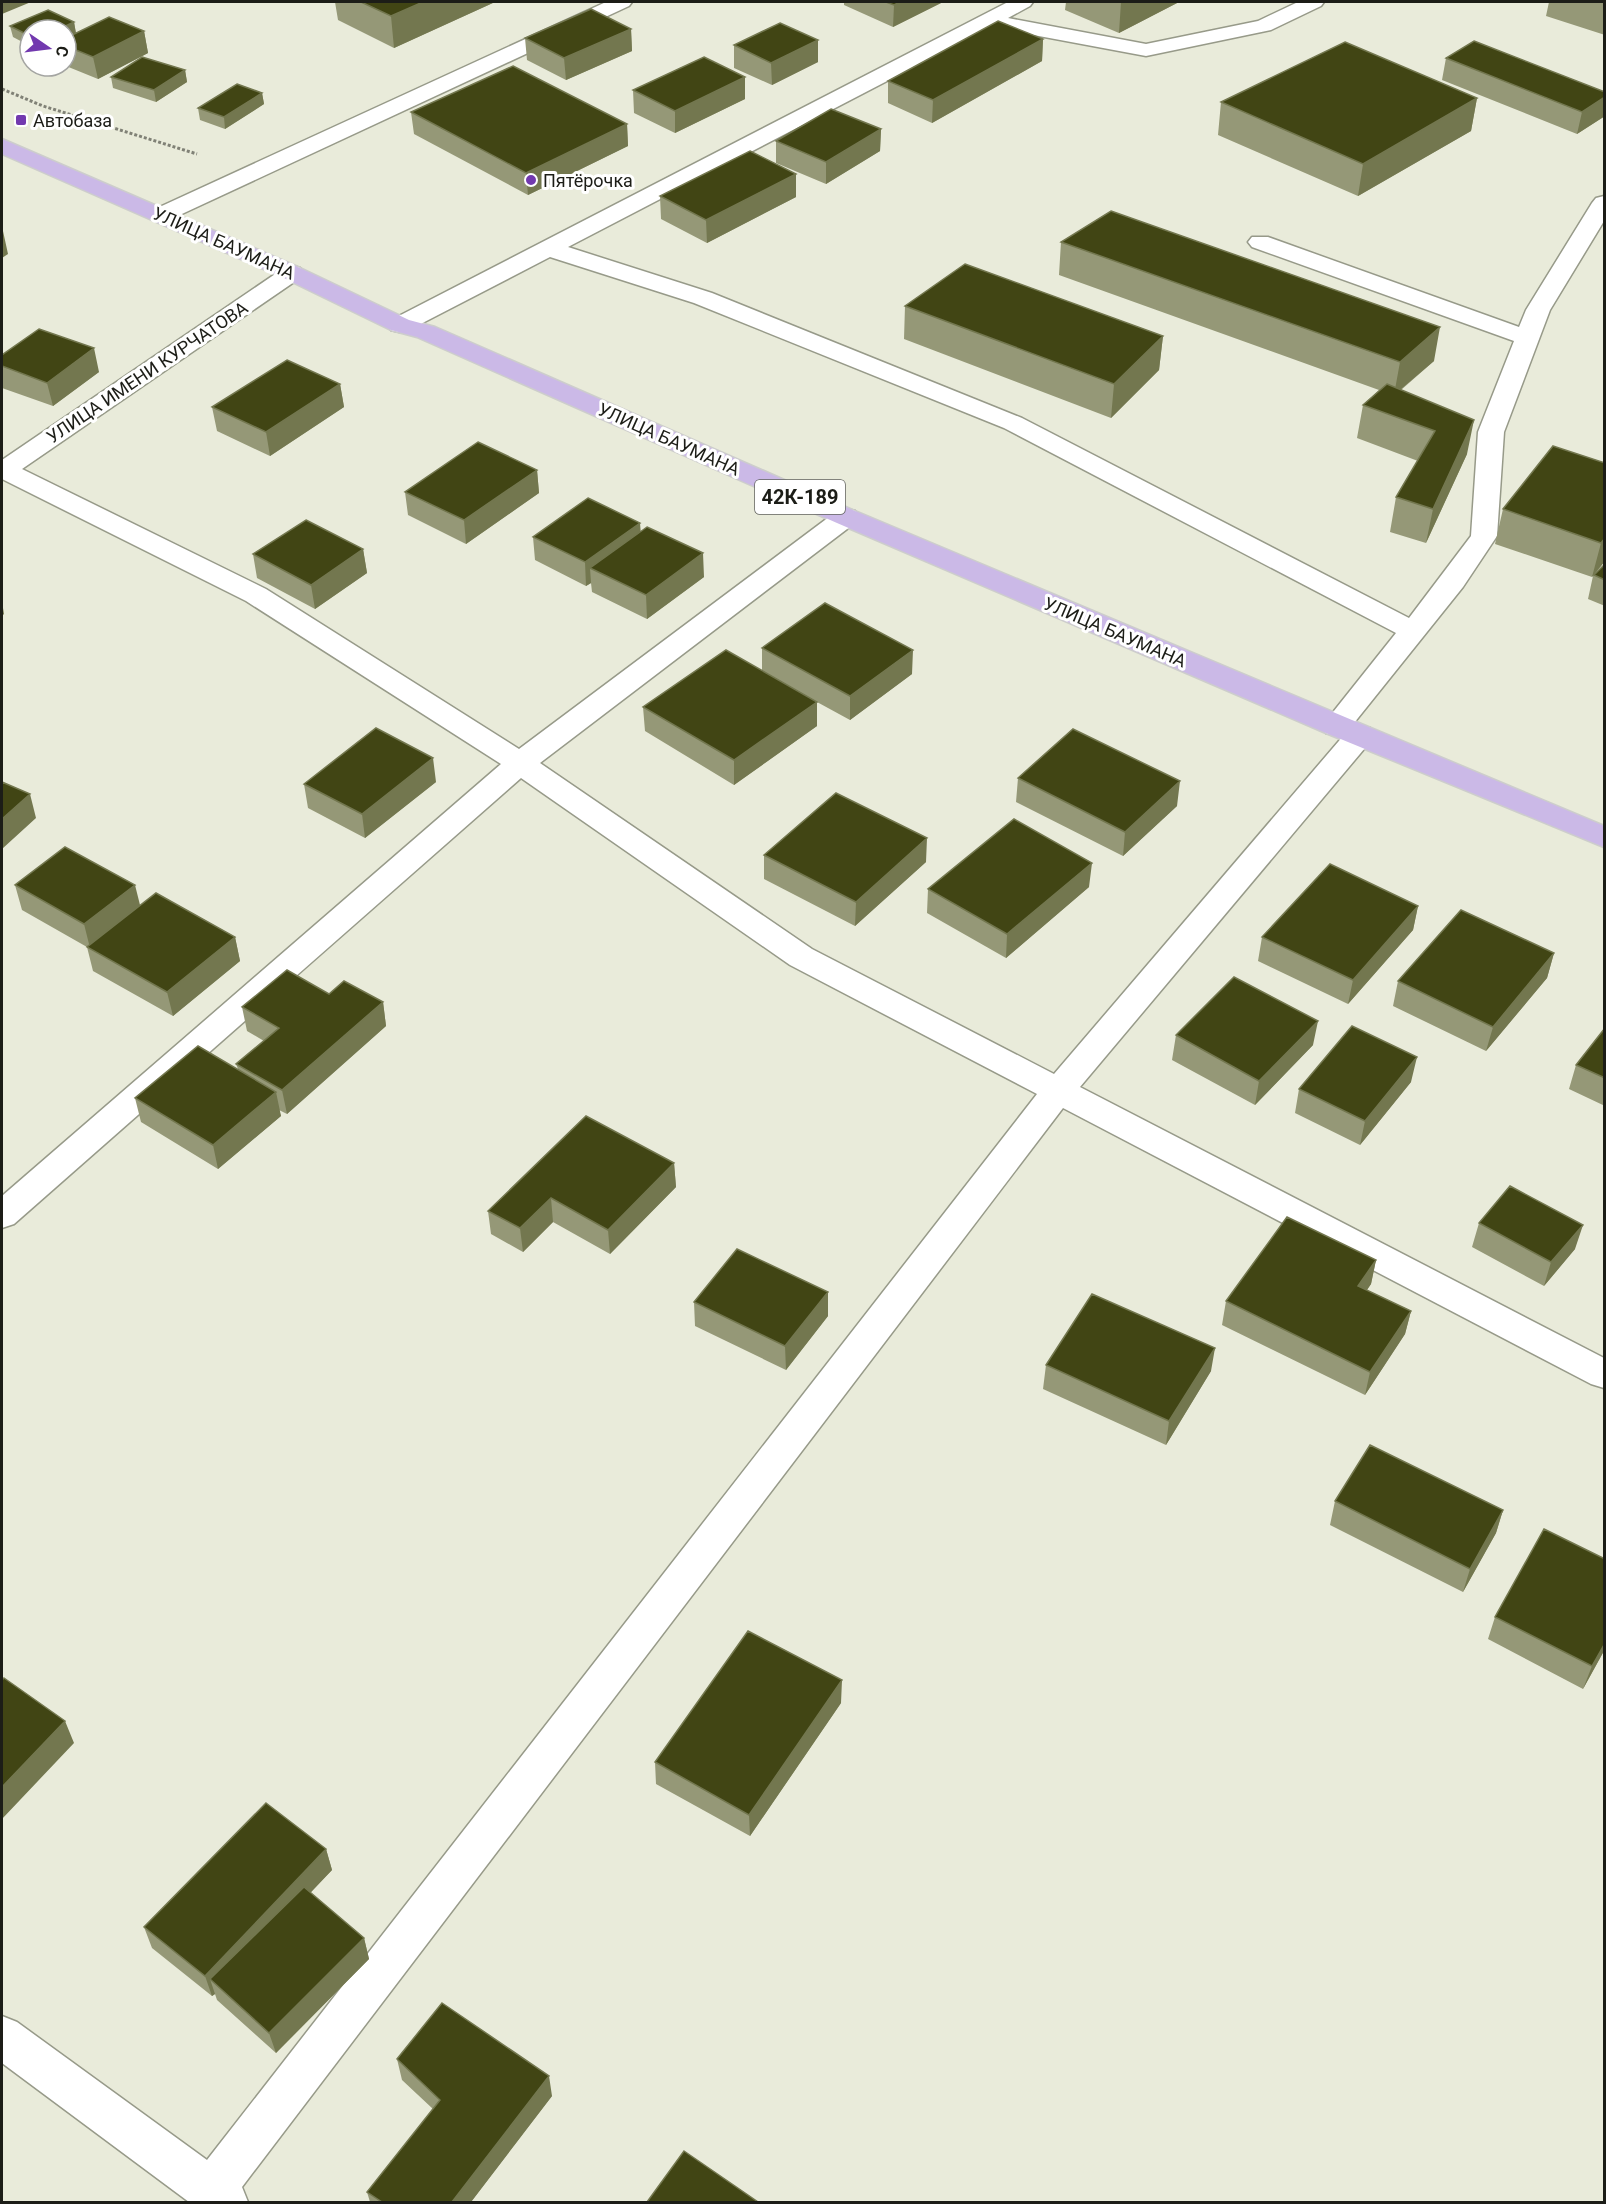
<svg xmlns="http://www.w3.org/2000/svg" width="1606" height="2204" viewBox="0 0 1606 2204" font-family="Roboto,sans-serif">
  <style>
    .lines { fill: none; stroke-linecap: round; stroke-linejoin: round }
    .minor-casing { stroke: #979a89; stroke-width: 3 }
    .major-casing { stroke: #cdcdcc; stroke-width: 3 }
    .path { stroke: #808176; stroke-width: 3; stroke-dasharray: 3 2; stroke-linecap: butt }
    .minor { fill: #fff; fill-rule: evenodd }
    .major { fill: #cbb9e7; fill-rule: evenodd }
    .wall { fill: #959877 }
    .shaded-wall { fill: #73774f }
    .building { fill: #414514; stroke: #73774f; stroke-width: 1.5 }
    .poi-dot { fill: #7239af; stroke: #fff; stroke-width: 2 }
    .labels { text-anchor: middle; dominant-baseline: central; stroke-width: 6; stroke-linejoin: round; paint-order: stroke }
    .far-poi-label { font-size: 18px; fill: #1c1d17; stroke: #fff; text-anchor: start }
    .far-street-label { font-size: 18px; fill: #1c1d17; stroke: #fff }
    .shield { fill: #fff; stroke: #60615d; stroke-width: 1.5 }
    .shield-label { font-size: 20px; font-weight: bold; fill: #1c1d17 }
  </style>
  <rect width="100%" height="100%" fill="#e9ebda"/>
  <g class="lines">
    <defs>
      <path id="minor" d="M606,2H632L629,6L169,220H153L149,215L153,210Z
        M1008,2H1033L1030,6L1008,18L1146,44L1258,21L1298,2H1324L1321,6L1271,30L1146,56L991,27L568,247L712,293L1022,418L1409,618L1471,536L1478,432L1514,341L1252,247L1248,242L1252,237H1268L1519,327L1526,310L1592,203L1596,198L1604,196V221L1550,310L1504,432L1497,536L1463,587L1346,733L1336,735L1326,733L1322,726L1396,633L1004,428L694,303L550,257L409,330L400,332L391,330L388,325L391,320Z
        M292,266L300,268L304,273L300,278L22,469L266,589L519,749L837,511L846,509L855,511L859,517L855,523L540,763L812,949L1054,1074L1350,728L1360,726L1370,728L1374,735L1370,742L1080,1087L1604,1358V1388L1591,1384L1063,1108L242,2187L248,2202H189L2,2063V2016L17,2022L207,2160L1037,1094L790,965L521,778L14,1224L2,1228V1196L501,764L246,601L2,479V460L284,268Z"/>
      <path id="major" d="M2,139L300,268L409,320L435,327L855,511L1604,826V847L1326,733L837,523L417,337L391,330L284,278L2,154Z"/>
    </defs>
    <use href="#minor" class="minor-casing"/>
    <use href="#major" class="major-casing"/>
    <path class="path" d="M2,89L43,106L197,154"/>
    <use href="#minor" class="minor"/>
    <use href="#major" class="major"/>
  </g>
  <path class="wall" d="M335,2H495L394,48L338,20Z
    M844,2H943L893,27L844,5Z
    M1066,2H1179L1119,33L1065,10Z
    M1549,2H1605V35L1546,16Z
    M74,22L76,33L144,31L148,53L98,79L66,66V30H30V46L13,37L10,26Z
    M631,29L632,51L566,80L527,60L525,38Z
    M1043,39L1042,61L932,123L888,103V81Z
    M734,45L818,62L772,85L734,68Z
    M1446,58L1605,116L1577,134L1442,80Z
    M185,70L187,82L156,102L113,88L111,77Z
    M745,77V99L675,133L634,113L633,90Z
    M262,93L264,104L225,129L200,120L198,108Z
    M1477,98L1471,131L1358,196L1218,135L1221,102Z
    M411,112L627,124L628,146L528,195L414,134Z
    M881,129L880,151L826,184L776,163V141Z
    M660,196L796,197L707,243L661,219Z
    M1061,242L1434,361L1401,390L1467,454L1426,543L1390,532L1396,497L1418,461L1357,438L1363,405L1379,390L1059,275Z
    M905,306L1163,336L1159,370L1111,418L904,339Z
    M2,355L99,372L53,406L2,388Z
    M340,384L344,407L270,456L217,431L212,407Z
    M1605,463V561L1594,575L1605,564V606L1588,599L1593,576L1592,577L1495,544L1503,509Z
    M537,470L539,493L466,544L408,515L405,492Z
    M641,531L704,577L647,619L592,592L591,583L586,586L535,560L533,537Z
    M363,549L367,573L315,609L257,578L253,554Z
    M762,648L912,674L850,720L817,702V726L734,785L645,731L643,707L762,671Z
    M1018,778L1177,806L1123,856L1016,802Z
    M436,782L365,838L308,808L304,784Z
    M764,855L926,862L855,926L764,879Z
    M15,885L235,937L240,961L173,1016L93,971L87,947L22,910Z
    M1089,887L1006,958L927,913L928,889Z
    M1418,906L1413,930L1348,1004L1258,961L1262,937Z
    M1554,953L1547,978L1486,1051L1393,1006L1398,981Z
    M329,994L383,1002L386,1026L287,1114L279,1110L281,1116L218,1169L141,1122L135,1098L238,1069L236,1064L264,1041L247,1031L242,1007Z
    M1605,1028V1106L1569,1089L1576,1065Z
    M1176,1035L1313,1045L1255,1105L1172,1060Z
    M1411,1082L1360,1145L1295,1113L1299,1089Z
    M674,1163L676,1187L610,1254L553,1222L523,1252L491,1234L488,1211Z
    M1479,1223L1575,1249L1544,1286L1472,1247Z
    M1376,1260L1371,1284L1367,1290L1411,1311L1405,1334L1365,1395L1222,1325L1226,1301Z
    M828,1292V1316L786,1370L695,1326L694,1302Z
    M1046,1365L1211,1371L1166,1445L1043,1389Z
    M1335,1501L1503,1510L1496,1533L1463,1592L1330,1525Z
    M1605,1559V1649L1583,1689L1488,1639L1495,1617Z
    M841,1703L750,1836L656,1784L655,1762Z
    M326,1849L332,1870L310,1893L364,1938L369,1959L276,2053L217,2000L215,1994L212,1996L152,1948L144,1927Z
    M397,2059L552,2096L471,2202H370L367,2192L433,2109L402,2080Z"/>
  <path class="shaded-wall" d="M2,2H31L2,14Z
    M423,2H495L394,48L391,16Z
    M900,2H943L893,27L894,5Z
    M1121,2H1179L1119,33Z
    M74,22L76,34L66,38V30H57Z
    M631,29L632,51L566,80L564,58Z
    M144,31L148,53L98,79L93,57Z
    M1043,39L1042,61L932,123L933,100Z
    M818,40V62L772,85L771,63Z
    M185,70L187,82L156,102L154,90Z
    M745,77V99L675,133V111Z
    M262,93L264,104L225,129L224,117Z
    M1605,97V116L1577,134L1582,112Z
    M1477,98L1471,131L1358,196L1363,164Z
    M627,124L628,146L528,195L526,173Z
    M881,129L880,151L826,184V162Z
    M796,174V197L707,243L706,220Z
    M3,231L8,254L2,258V232Z
    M1440,327L1434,361L1394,395L1400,362Z
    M1163,336L1159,370L1111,418L1114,384Z
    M94,348L99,372L53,406L47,383Z
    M340,384L344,407L270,456L266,432Z
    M1474,420L1467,454L1426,543L1433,509Z
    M537,470L539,493L466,544L464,520Z
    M640,523L642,547L590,568L591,583L586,586L585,562Z
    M1605,538V561L1592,577L1601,543Z
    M363,549L367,573L315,609L311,585Z
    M703,553L704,577L647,619L646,595Z
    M2,602L4,614L2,616Z
    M913,650L912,674L850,720V696Z
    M817,702V726L734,785V760Z
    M433,758L436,782L365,838L362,814Z
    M1180,781L1177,806L1123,856L1125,832Z
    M30,794L36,818L2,849V819Z
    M927,838L926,862L855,926L856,902Z
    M1092,863L1089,887L1006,958L1007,934Z
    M135,885L141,909L90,948L84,924Z
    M1418,906L1413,930L1348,1004L1353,980Z
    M235,937L240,961L173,1016L167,992Z
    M1554,953L1547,978L1486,1051L1493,1027Z
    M383,1002L386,1026L287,1114L282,1090Z
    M1318,1021L1313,1045L1255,1105L1259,1081Z
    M1417,1057L1411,1082L1360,1145L1365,1121Z
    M276,1092L281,1116L218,1169L213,1145Z
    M674,1163L676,1187L610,1254L608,1230Z
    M551,1198L553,1222L523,1252L520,1228Z
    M1583,1225L1575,1249L1544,1286L1551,1262Z
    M1376,1260L1371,1284L1353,1310L1358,1286Z
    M828,1292V1316L786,1370L785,1346Z
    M1411,1311L1405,1334L1365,1395L1370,1372Z
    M1215,1348L1211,1371L1166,1445L1169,1421Z
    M1503,1510L1496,1533L1463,1592L1470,1569Z
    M1605,1643V1649L1583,1689L1592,1666Z
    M842,1680L841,1703L750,1836L749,1815Z
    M65,1721L74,1743L2,1819V1787Z
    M326,1849L332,1870L220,1988L210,1979L215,1994L212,1996L205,1976Z
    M364,1938L369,1959L276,2053L269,2033Z
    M549,2076L552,2096L471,2202H452Z"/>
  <path class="building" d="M361,2H423L391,16Z
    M886,2H900L894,5Z
    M591,9L631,29L564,58L525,38Z
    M48,10L74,22L57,30H30V36L10,26Z
    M109,17L144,31L93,57L66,46V38Z
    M998,21L1043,39L933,100L888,81Z
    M780,23L818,40L771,63L734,45Z
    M1474,41L1605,92V97L1582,112L1446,58Z
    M1345,42L1477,98L1363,164L1221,102Z
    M142,57L185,70L154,90L111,77Z
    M704,57L745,77L675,111L633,90Z
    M513,66L627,124L526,173L411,112Z
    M237,84L262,93L224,117L198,108Z
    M831,109L881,129L826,162L776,141Z
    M750,151L796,174L706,220L660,196Z
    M1111,211L1440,327L1400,362L1061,242Z
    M965,264L1163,336L1114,384L905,306Z
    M39,329L94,348L47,383L2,366V355Z
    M287,360L340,384L266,432L212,407Z
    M1387,384L1474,420L1433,509L1396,497L1435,431L1363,405Z
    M478,442L537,470L464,520L405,492Z
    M1553,446L1605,463V538L1601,543L1503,509Z
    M588,498L640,523L585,562L533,537Z
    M306,520L363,549L311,585L253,554Z
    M647,527L703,553L646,595L590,568Z
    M1605,564V580L1594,575Z
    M825,603L913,650L850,696L762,648Z
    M726,650L817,702L734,760L643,707Z
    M376,728L433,758L362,814L304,784Z
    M1073,729L1180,781L1125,832L1018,778Z
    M2,782L30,794L2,819Z
    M836,793L927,838L856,902L764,855Z
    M1014,819L1092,863L1007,934L928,889Z
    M65,847L135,885L84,924L15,885Z
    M1330,864L1418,906L1353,980L1262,937Z
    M156,893L235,937L167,992L87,947Z
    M1461,910L1554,953L1493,1027L1398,981Z
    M287,970L329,994L344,981L383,1002L282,1090L236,1064L279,1028L242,1007Z
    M1234,977L1318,1021L1259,1081L1176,1035Z
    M1352,1026L1417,1057L1365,1121L1299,1089Z
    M1605,1028V1078L1576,1065Z
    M198,1046L276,1092L213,1145L135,1098Z
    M586,1116L674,1163L608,1230L551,1198L520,1228L488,1211Z
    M1510,1186L1583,1225L1551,1262L1479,1223Z
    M1287,1217L1376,1260L1358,1286L1411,1311L1370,1372L1226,1301Z
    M737,1249L828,1292L785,1346L694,1302Z
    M1092,1294L1215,1348L1169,1421L1046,1365Z
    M1370,1445L1503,1510L1470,1569L1335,1501Z
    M1544,1529L1605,1559V1643L1592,1666L1495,1617Z
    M748,1631L842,1680L749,1815L655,1762Z
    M4,1678L65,1721L2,1787V1680Z
    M266,1803L326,1849L205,1976L144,1927Z
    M304,1887L364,1938L269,2033L210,1979Z
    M442,2003L549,2076L452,2202H382L367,2192L440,2100L397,2059Z
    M684,2151L758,2202H647Z"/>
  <g class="poi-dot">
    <rect x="15" y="114" width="12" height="12" rx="3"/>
    <circle cx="531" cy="180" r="6"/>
  </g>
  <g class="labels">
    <g class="far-poi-label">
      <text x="33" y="120">Автобаза</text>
      <text x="543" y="180">Пятёрочка</text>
    </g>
    <g class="far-street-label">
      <text transform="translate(224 243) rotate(24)">УЛИЦА БАУМАНА</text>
      <text transform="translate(147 372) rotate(-34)">УЛИЦА ИМЕНИ КУРЧАТОВА</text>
      <text transform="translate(669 439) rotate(24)">УЛИЦА БАУМАНА</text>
      <text transform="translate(1115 632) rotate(23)">УЛИЦА БАУМАНА</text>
    </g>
    <rect class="shield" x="755" y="480" width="90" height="34" rx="4.5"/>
    <g class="shield-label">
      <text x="800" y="497">42К-189</text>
    </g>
  </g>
  <rect width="1606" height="2204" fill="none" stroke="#1c1d17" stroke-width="6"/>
  <g transform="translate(48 48) rotate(104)"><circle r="28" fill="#ffffff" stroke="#a4a5a2" stroke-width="1.5"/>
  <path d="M0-4.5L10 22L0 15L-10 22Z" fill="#7239af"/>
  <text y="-9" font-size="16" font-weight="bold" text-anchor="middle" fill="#1c1d17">С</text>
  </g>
</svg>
